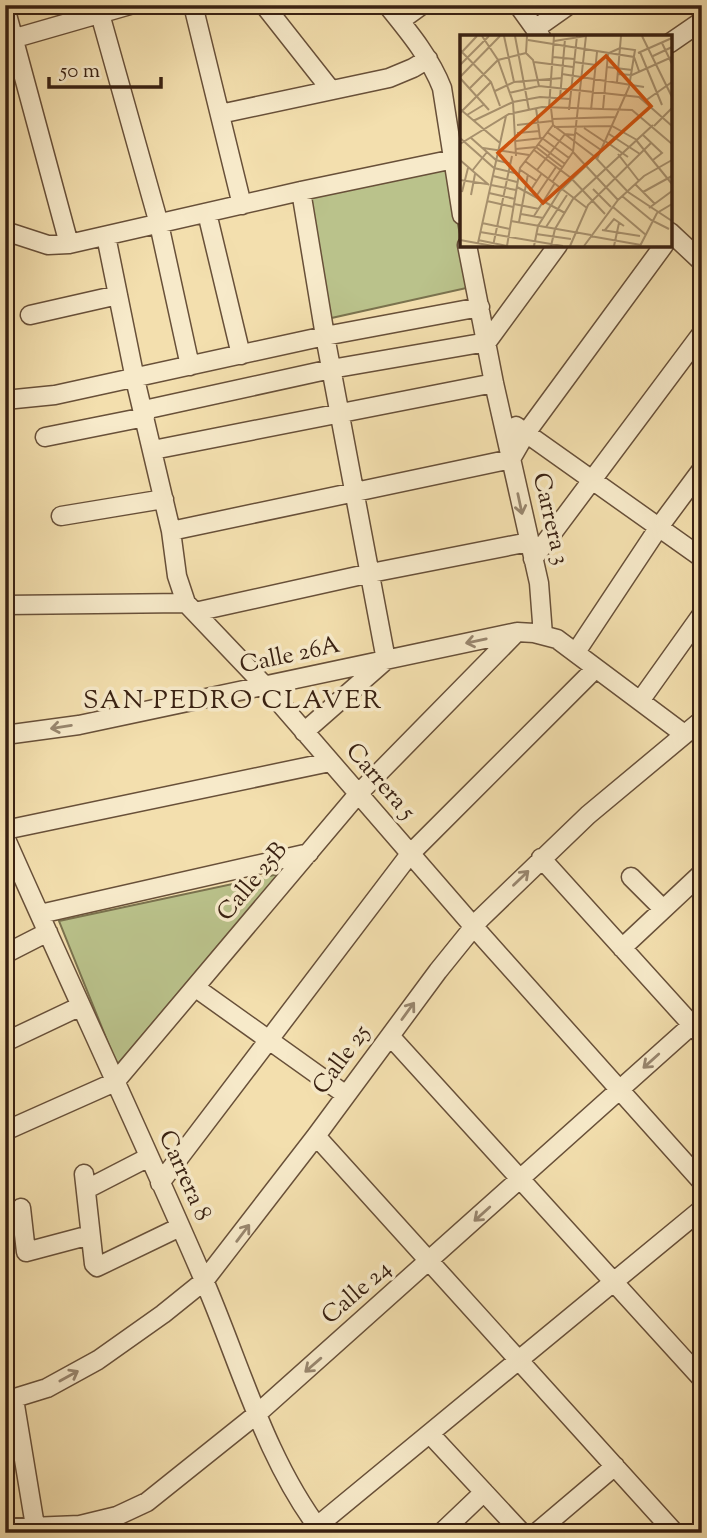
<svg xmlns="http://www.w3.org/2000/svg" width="707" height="1538" viewBox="0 0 707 1538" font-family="'Sorts Mill Goudy',serif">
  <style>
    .green { fill: #bac28b; stroke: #7a724e; stroke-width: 2 }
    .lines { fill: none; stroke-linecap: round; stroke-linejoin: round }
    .minor-casing { stroke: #685039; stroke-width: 21 }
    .minor { stroke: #f7eaca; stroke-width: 18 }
    .oneway { stroke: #98866e }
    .labels { text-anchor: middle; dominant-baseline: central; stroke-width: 7; stroke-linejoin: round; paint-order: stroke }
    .street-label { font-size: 24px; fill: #392112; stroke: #f7eaca }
    .neighbourhood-label { font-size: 26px; letter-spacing: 2px; fill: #392112; stroke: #f7eaca }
    .inset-road { fill: none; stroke: #a99370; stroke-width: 2 }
    .view { fill: #d6530d; fill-opacity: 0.15; stroke: #d6530d; stroke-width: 3.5 }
    .inset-edge { fill: none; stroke: #392112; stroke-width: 3.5 }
  </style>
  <rect width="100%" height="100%" fill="#f3dfae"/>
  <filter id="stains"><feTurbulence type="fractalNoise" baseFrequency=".00286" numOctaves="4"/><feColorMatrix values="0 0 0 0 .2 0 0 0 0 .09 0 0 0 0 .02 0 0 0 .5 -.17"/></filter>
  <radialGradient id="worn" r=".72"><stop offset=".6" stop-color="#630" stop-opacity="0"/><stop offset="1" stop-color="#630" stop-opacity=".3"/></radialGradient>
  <path class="green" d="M446,167L471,287L327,319L307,193Z
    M279,874L117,1065L59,921Z"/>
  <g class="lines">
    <defs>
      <path id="minor" d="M193,5L242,205
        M264,5L331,90
        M387,5C408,31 430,57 442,88L462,215
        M518,5L541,37
        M5,7L69,244
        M100,14L159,224L190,366
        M400,21L422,5
        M535,29L569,5
        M5,41L130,5
        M670,43L702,21
        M220,114L389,78L413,68L428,59
        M301,191L325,336L386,660L304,732
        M207,213L241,355
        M5,231L48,245L69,244L301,191L454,159
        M670,232L702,262
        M106,236L135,379L171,531L177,576L186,603L265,686L474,927L702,1182
        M467,245L494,383L539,583L543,635
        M30,315L118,295
        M5,400L55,395L325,336L480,307
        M144,410L331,369L487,342L558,245
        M516,426L702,558
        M45,437L145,417
        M153,450L494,383
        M61,516L164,499
        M171,531L511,459L526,433L664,245
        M533,559L702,333
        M5,605L186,603
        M195,612L371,573L529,542
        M576,652L659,527L702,469
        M640,701L702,614
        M5,735L79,725L517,632L534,633L557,639L684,734
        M5,830L330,762
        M5,837C70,984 139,1130 203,1278C240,1363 265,1459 322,1533
        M541,858L702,1036
        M631,877L663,909
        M40,914L309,853
        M622,948L702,873
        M5,954L48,932
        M196,988L346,1095
        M390,1036L702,1379
        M5,1042L81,1006
        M5,1131L115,1082L358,794L517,632
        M316,1136L675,1533
        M84,1174L94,1264L97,1267L180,1227
        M160,1183L410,854L596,668
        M87,1189L149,1157
        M21,1208L26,1252L90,1235
        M14,1399L35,1526
        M5,1401L47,1388L98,1360L163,1314L204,1281L316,1136L438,971L480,919L588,815L702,720
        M430,1434L522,1533
        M5,1528L80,1525L117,1516L147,1502L257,1414L702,1016
        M310,1532L702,1209
        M441,1533L484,1492
        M536,1533L615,1466"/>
    </defs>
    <use href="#minor" class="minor-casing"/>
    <use href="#minor" class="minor"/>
  </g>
  <defs><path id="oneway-shaft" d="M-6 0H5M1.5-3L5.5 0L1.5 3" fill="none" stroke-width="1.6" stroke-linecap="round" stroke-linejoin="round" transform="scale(1.75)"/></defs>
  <g class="oneway">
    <use href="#oneway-shaft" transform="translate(520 504) rotate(78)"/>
    <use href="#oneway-shaft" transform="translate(476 641) rotate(168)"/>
    <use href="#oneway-shaft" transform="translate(61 727) rotate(171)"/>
    <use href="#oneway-shaft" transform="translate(521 878) rotate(-44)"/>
    <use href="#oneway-shaft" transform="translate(408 1011) rotate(-54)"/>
    <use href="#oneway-shaft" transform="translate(651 1061) rotate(138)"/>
    <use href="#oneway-shaft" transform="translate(482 1214) rotate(138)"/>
    <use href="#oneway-shaft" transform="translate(243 1233) rotate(-53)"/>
    <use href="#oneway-shaft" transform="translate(313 1365) rotate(139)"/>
    <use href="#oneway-shaft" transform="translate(69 1376) rotate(-29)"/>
  </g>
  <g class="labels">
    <g class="street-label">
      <text transform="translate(550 519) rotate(77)">Carrera 3</text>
      <text transform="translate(290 656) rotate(-12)">Calle 26A</text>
      <text transform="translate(380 782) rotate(49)">Carrera 5</text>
      <text transform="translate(253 882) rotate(-50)">Calle 25B</text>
      <text transform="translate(342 1060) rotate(-54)">Calle 25</text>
      <text transform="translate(184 1176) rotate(66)">Carrera 8</text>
      <text transform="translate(357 1293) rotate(-41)">Calle 24</text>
    </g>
    <g class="neighbourhood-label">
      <text x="233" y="701">SAN PEDRO CLAVER</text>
    </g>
  </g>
  <g transform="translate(460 35)">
    <rect width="212" height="212" fill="#f3dfae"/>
    <path class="inset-road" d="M22,1L38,25L53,67L56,121M44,1L54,47M55,1L69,75M67,1L66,18L73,25L79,51M182,1L212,62M68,5L174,22L179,36M94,6L126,1M202,8L212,29M0,15L31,47L40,71M180,17L202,70M1,18L17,1M178,18L212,3M193,21L212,12M93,22L114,24M74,27L113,32M114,27L136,30M0,30L29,1M147,32L172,35M102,39L184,52M157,39L172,40L212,22M0,42L40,1M0,43L29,75M157,47L161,1M10,53L38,25L66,18M35,56L54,47L102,43M49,58L79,51L179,62L212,91M100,63L105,4M185,66L212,47M76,73L80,103M89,73L94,1M0,74L40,108M143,74L148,19M109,75L117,1M131,75L137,17M0,78L31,47M7,80L25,69M92,84L156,82M13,86L53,67L80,62L110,64M57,90L92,86M93,90L135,122L168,157L212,186M194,91L212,73M94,92L152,91L177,105M124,93L145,107M87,97L113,116M115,97L141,115M57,98L80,96M149,99L180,119M183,100L202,118L193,125M10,102L36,125L51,129M0,103L34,133L59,139M176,105L212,149M56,106L82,103L109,123M145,106L168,122M0,109L49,79L82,72L172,75L212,109M78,109L105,129M23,113L69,120M56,114L76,112L102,132M74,115L111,143L145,179M113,117L158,165M158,119L179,146M137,124L169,52L175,15L160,13L147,19M0,125L29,150M65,126L127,173M59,134L77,146M77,135L105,99L115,100M12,136L27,117M33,141L57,147M0,145L27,149M93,146L113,117L126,1M175,149L195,169M31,150L56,155M57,152L105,178M133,154L151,172M70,156L82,138M2,157L8,133M183,157L212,141M29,158L55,164M11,160L15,139M77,160L96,132M162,161L191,185L209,194M27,166L53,172M54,169L79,174M153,172L186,200M189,173L212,156M61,179L83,183M74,181L95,148M51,186L131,200M59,187L68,139M22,188L50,194M86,192L107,160M142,195L180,201M145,195L154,184L164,191M20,197L103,211M76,199L111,204M130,201L181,210M0,205L33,211M18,205L47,211M18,208L46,81M33,211L52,121M47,211L60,133L93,90L91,73M74,211L78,191L100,156L135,122M91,211L95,194L113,164L193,90M110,211L128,170L191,108M124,211L158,165L184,141L212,125M154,211L159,188M180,211L197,178L212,169"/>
    <path class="view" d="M146,21L191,71L83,168L38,118Z"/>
    <rect width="212" height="212" class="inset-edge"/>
  </g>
  <rect width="707" height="1538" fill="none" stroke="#f3dfae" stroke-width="28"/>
  <rect x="7" y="7" width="693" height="1524" fill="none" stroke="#392112" stroke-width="3.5"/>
  <rect x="14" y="14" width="679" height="1510" fill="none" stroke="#392112" stroke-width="2"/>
  <path d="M49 77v10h112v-10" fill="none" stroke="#392112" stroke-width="3.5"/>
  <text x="60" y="77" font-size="21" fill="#392112" stroke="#f7eaca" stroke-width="5" paint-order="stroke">50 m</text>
  <rect width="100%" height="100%" filter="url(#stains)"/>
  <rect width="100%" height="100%" fill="url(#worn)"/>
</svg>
